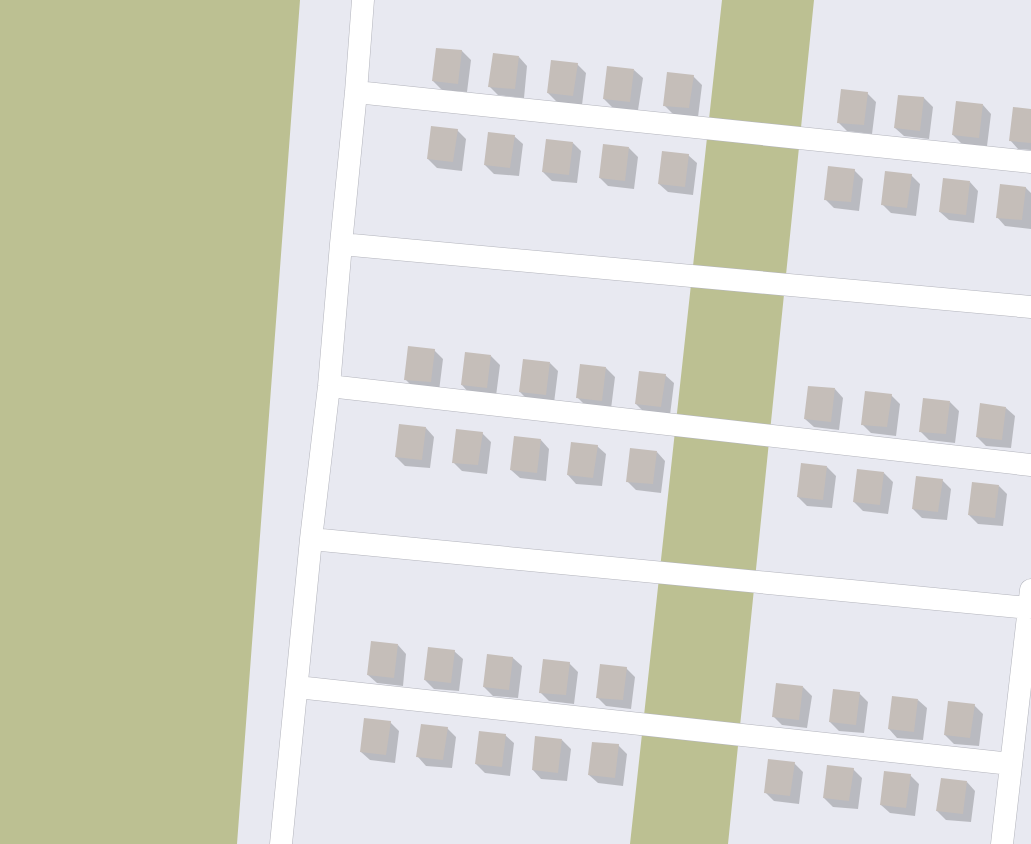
<svg xmlns="http://www.w3.org/2000/svg" width="1031" height="844" viewBox="0 0 1031 844" font-family="Quicksand,sans-serif">
  <style>
    .green { fill: #bcc092 }
    .shadow { fill: #0003 }
    .building { fill: #c5beb9 }
    .lines { fill: none; stroke-linecap: round; stroke-linejoin: round }
    .minor-casing { stroke: #b3b4bc; stroke-width: 23 }
    .minor { stroke: #fff; stroke-width: 22 }
  </style>
  <rect width="100%" height="100%" fill="#e8e9f1"/>
  <path class="green" d="M0,0H300L237,844H0Z
    M722,0H814L728,844H630Z"/>
  <path class="shadow" d="M437,49L462,51L471,60L467,92L442,90L433,81Z
    M519,57L527,66L524,98L498,95L489,86Z
    M577,64L586,73L582,105L557,102L548,93Z
    M634,70L643,78L638,110L613,108L604,99Z
    M693,76L702,85L698,117L673,114L664,105Z
    M867,93L876,102L872,134L847,131L838,122Z
    M899,96L924,98L933,107L929,139L904,136L895,128Z
    M983,105L991,114L987,146L962,144L953,135Z
    M1031,110V150L1018,149L1010,140Z
    M457,130L466,139L462,171L437,168L428,159Z
    M514,136L523,144L519,176L494,174L485,165Z
    M573,143L581,151L577,183L552,181L543,172Z
    M629,148L638,157L634,189L608,186L600,178Z
    M688,155L697,163L693,195L668,192L659,184Z
    M854,170L863,179L859,211L834,208L825,199Z
    M911,175L920,184L916,216L891,213L882,204Z
    M970,182L978,191L974,223L949,220L940,212Z
    M1001,185L1026,188L1031,193V229L1005,226L997,217Z
    M434,350L443,359L439,391L414,388L405,379Z
    M491,356L500,365L496,396L470,394L462,385Z
    M550,363L558,371L554,403L529,401L520,392Z
    M606,368L615,377L611,409L586,406L577,397Z
    M665,375L674,383L670,415L645,413L636,404Z
    M835,389L843,398L839,430L814,427L805,419Z
    M891,395L900,404L896,436L871,433L862,424Z
    M950,402L959,411L955,443L929,440L920,431Z
    M1006,408L1015,416L1011,448L986,446L977,437Z
    M426,428L434,437L430,468L405,466L396,457Z
    M482,433L491,442L487,474L462,471L453,462Z
    M541,440L549,449L546,481L520,478L511,470Z
    M597,446L606,454L602,486L576,484L568,475Z
    M657,452L665,461L661,493L636,490L627,481Z
    M827,467L836,476L832,508L807,506L798,497Z
    M884,473L893,482L888,514L863,511L854,502Z
    M942,480L951,489L947,520L922,518L913,509Z
    M999,486L1007,494L1003,526L978,524L969,515Z
    M398,645L406,654L403,686L377,683L368,675Z
    M454,651L463,659L459,691L434,689L425,680Z
    M488,655L513,658L522,666L518,698L493,696L484,687Z
    M569,663L578,672L574,704L549,701L540,692Z
    M626,668L635,677L631,709L606,706L597,697Z
    M803,687L812,696L807,728L782,725L773,716Z
    M859,693L868,702L864,733L839,731L830,722Z
    M918,700L927,708L923,740L897,738L889,729Z
    M974,705L983,714L979,746L954,744L945,735Z
    M390,722L399,731L395,763L370,760L361,752Z
    M447,728L456,737L452,768L426,766L418,757Z
    M505,735L514,743L510,776L485,773L476,764Z
    M562,740L571,749L567,781L541,779L533,770Z
    M618,745L627,754L623,786L598,783L589,775Z
    M794,763L803,772L799,804L774,801L765,792Z
    M853,769L862,778L858,809L833,807L824,798Z
    M910,775L919,784L915,816L890,813L881,805Z
    M967,782L975,791L971,822L946,820L937,811Z"/>
  <path class="building" d="M436,48L462,50L458,84L432,81Z
    M493,53L519,56L515,89L488,87Z
    M551,60L578,63L573,96L547,93Z
    M607,66L634,69L630,102L603,99Z
    M667,72L694,75L689,108L663,106Z
    M841,89L868,92L864,125L837,123Z
    M898,95L924,97L920,131L894,128Z
    M956,101L983,104L979,138L952,135Z
    M1013,107L1031,109V143L1009,141Z
    M431,126L458,129L453,162L427,159Z
    M488,132L515,135L510,168L484,165Z
    M546,139L573,142L569,175L542,172Z
    M603,144L629,147L625,181L599,178Z
    M662,151L689,154L685,187L658,184Z
    M828,166L855,169L851,202L824,200Z
    M885,171L912,174L907,208L881,205Z
    M943,178L970,181L966,215L939,212Z
    M1000,184L1026,187L1022,220L996,218Z
    M408,346L435,349L431,382L404,380Z
    M465,352L491,355L487,388L461,385Z
    M523,359L550,362L546,395L519,392Z
    M580,364L606,367L602,401L576,398Z
    M639,371L666,374L661,407L635,404Z
    M808,386L835,388L831,422L804,419Z
    M865,391L892,394L887,427L861,425Z
    M923,398L950,401L946,434L919,432Z
    M980,403L1006,407L1002,440L976,437Z
    M399,424L426,427L422,460L395,457Z
    M456,429L483,432L478,465L452,463Z
    M514,436L541,439L537,473L510,470Z
    M571,442L598,445L593,478L567,475Z
    M630,448L657,451L653,484L626,482Z
    M801,463L827,466L823,500L797,497Z
    M857,469L884,472L880,505L853,502Z
    M916,476L943,479L938,512L912,509Z
    M972,482L999,485L995,518L968,515Z
    M371,641L398,644L394,678L367,675Z
    M428,647L455,650L451,683L424,680Z
    M487,654L513,657L509,690L483,687Z
    M543,659L570,662L566,695L539,693Z
    M600,664L627,667L623,700L596,698Z
    M776,683L803,686L799,720L772,717Z
    M833,689L860,692L856,725L829,722Z
    M892,696L918,699L914,732L888,729Z
    M948,701L975,704L970,738L944,735Z
    M364,718L391,721L386,755L360,752Z
    M421,724L448,727L443,760L416,757Z
    M479,731L506,734L502,767L475,764Z
    M535,736L562,739L558,773L532,770Z
    M592,742L619,744L615,778L588,775Z
    M768,759L795,762L790,796L764,793Z
    M827,765L854,768L849,801L823,798Z
    M884,771L911,774L906,808L880,805Z
    M941,778L967,781L963,814L936,811Z"/>
  <g class="lines">
    <defs>
      <path id="minor" d="M356,92L1031,162
        M341,244L1031,307
        M329,386L1031,465
        M311,539L1029,608
        M297,687L1011,764
        M281,844L311,539L329,386L341,244L356,92L363,0
        M1002,844L1031,590"/>
    </defs>
    <use href="#minor" class="minor-casing"/>
    <use href="#minor" class="minor"/>
  </g>
</svg>
